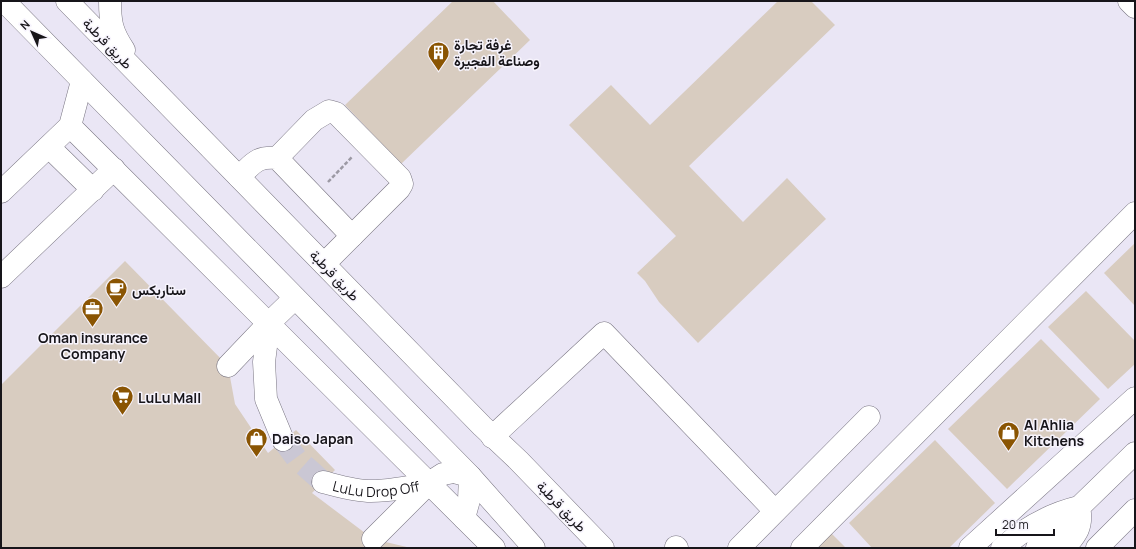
<svg xmlns="http://www.w3.org/2000/svg" width="1136" height="549" viewBox="0 0 1136 549" font-family="Manrope,Vazirmatn,sans-serif">
  <style>
    .building { fill: #d8ccc0 }
    .lines { fill: none; stroke-linecap: round; stroke-linejoin: round }
    .minor-tunnel { stroke: #cac7d4; stroke-width: 22; stroke-dasharray: 22 11; stroke-linecap: butt }
    .minor-casing { stroke: #7a7683; stroke-width: 23 }
    .major-casing { stroke: #7a7683; stroke-width: 23 }
    .path { stroke: #9c99a4; stroke-width: 2.5; stroke-dasharray: 4 2; stroke-linecap: butt }
    .minor { stroke: #fff; stroke-width: 22 }
    .major { stroke: #fff; stroke-width: 22 }
    .labels { text-anchor: middle; dominant-baseline: central; stroke-width: 3; stroke-linejoin: round; paint-order: stroke }
    .street-label { font-size: 14px; fill: #17151a; stroke: #f7f4fd }
    .poi-label { font-size: 14px; font-weight: bold; fill: #17151a; stroke: #f7f4fd; text-anchor: start }
  </style>
  <rect width="100%" height="100%" fill="#eae6f5"/>
  <path class="building" d="M453,1H493L530,40L401,164L345,105Z
    M778,1H811L835,25L689,166L743,222L787,178L826,219L698,343L659,302L645,281L637,273L676,236L569,125L611,85L650,125Z
    M1135,243V306L1104,273Z
    M125,261L228,366L235,404L268,453L296,430L335,470L312,493L373,539L411,548H1V385Z
    M1086,291L1135,341V364L1108,389L1048,327Z
    M1041,339L1100,399L1007,489L948,429Z
    M935,440L995,503L949,548H872L849,523Z
    M827,529L846,548H809Z"/>
  <g class="lines">
    <path class="minor-tunnel" d="M283,440L297,459L323,482"/>
    <defs>
      <g id="minor">
        <path d="M4,1L470,476L534,548"/>
        <path d="M67,1L482,426L518,460L603,548"/>
        <path d="M110,1C110,23 112,32 124,50"/>
        <path d="M1129,1L1135,7"/>
        <path d="M70,126L494,548"/>
        <path d="M49,147L93,190"/>
        <path d="M277,158L314,120L329,111L336,113L400,178L402,184L399,189L324,264"/>
        <path d="M239,177C253,164 256,156 277,158L352,236"/>
        <path d="M1,192L70,126L82,81"/>
        <path d="M1,277L114,169"/>
        <path d="M269,323L264,362L266,399L283,440"/>
        <path d="M228,366L269,323L295,298"/>
        <path d="M492,437L604,333L775,511"/>
        <path id="s1" d="M323,482C339,486 355,491 371,491C391,491 410,487 429,483"/>
        <path d="M373,539L429,483L443,474L454,472L470,476L469,500L464,518"/>
        <path d="M676,547L677,548"/>
        <path d="M739,548L869,417"/>
        <path d="M802,548L1135,213"/>
        <path d="M970,548L1135,398"/>
      </g>
      <path id="major" d="M1002,548C1025,528 1050,514 1079,507C1083,526 1077,534 1064,548
        M1037,548L1135,453
        M1097,548L1135,510"/>
    </defs>
    <use href="#minor" class="minor-casing"/>
    <use href="#major" class="major-casing"/>
    <path class="path" d="M328,182L352,157"/>
    <use href="#minor" class="minor"/>
    <use href="#major" class="major"/>
  </g>
  <defs>
    <symbol id="building-pin" viewBox="-11 -11 22 30"><path d="M0 17L-7.5 6A9.5 9.5 0 1 1 7.5 6Z" fill="#8a5503" stroke="#f7f4fd"/><path d="M-4-6H4V6H1V3H-1V6H-4ZM-2.5-4.3h1.7v1.8h-1.7ZM.8-4.3h1.7v1.8H.8ZM-2.5-1h1.7V.8h-1.7ZM.8-1h1.7V.8H.8Z" fill="#fff"/></symbol>
    <symbol id="cafe-pin" viewBox="-11 -11 22 30"><path d="M0 17L-7.5 6A9.5 9.5 0 1 1 7.5 6Z" fill="#8a5503" stroke="#f7f4fd"/><path d="M-5.5-4.5H6V0H3Q3 3.5 0 3.5H-2.5Q-5.5 3.5-5.5 0ZM3-3.2v2h1.7v-2ZM-6 4.5H4V6H-6Z" fill="#fff"/></symbol>
    <symbol id="office-pin" viewBox="-11 -11 22 30"><path d="M0 17L-7.5 6A9.5 9.5 0 1 1 7.5 6Z" fill="#8a5503" stroke="#f7f4fd"/><path d="M-6-3h4V-5.5h4V-3h4V5H-6ZM-1-4.5V-3h2v-1.5ZM-6 0V1H6V0Z" fill="#fff"/></symbol>
    <symbol id="supermarket-pin" viewBox="-11 -11 22 30"><path d="M0 17L-7.5 6A9.5 9.5 0 1 1 7.5 6Z" fill="#8a5503" stroke="#f7f4fd"/><path d="M-6-5.5h2.5l.6 2H6L4.5 2H-2.5L-4.4-4H-6ZM-1.5 3.2a1.3 1.3 0 1 0 .1 0ZM3 3.2a1.3 1.3 0 1 0 .1 0Z" fill="#fff"/></symbol>
    <symbol id="shop-pin" viewBox="-11 -11 22 30"><path d="M0 17L-7.5 6A9.5 9.5 0 1 1 7.5 6Z" fill="#8a5503" stroke="#f7f4fd"/><path d="M-5-2.5h2.3a2.7 3.5 0 0 1 5.4 0H5L5.5 6h-11ZM-1.5-2.5h3a1.5 2.3 0 0 0-3 0Z" fill="#fff"/></symbol>
  </defs>
  <g fill-rule="evenodd">
    <use href="#building-pin" x="426" y="40" width="25" height="34"/>
    <use href="#cafe-pin" x="104" y="276" width="25" height="34"/>
    <use href="#office-pin" x="80" y="296" width="25" height="34"/>
    <use href="#supermarket-pin" x="110" y="384" width="25" height="34"/>
    <use href="#shop-pin" x="996" y="420" width="25" height="34"/>
    <use href="#shop-pin" x="244" y="426" width="25" height="34"/>
  </g>
  <g class="labels">
    <g class="street-label">
      <text transform="translate(108 43) rotate(46)">طريق قرطبة</text>
      <text transform="translate(335 275) rotate(46)">طريق قرطبة</text>
      <text stroke="none"><textPath href="#s1" startOffset="54">LuLu Drop Off</textPath></text>
      <text transform="translate(562 506) rotate(46)">طريق قرطبة</text>
    </g>
    <g class="poi-label">
      <text x="454" y="44">غرفة تجارة<tspan x="454" dy="16">وصناعة الفجيرة</tspan></text>
      <text x="132" y="289">ستاربكس</text>
      <text x="93" y="337" text-anchor="middle">Oman insurance<tspan x="93" dy="16">Company</tspan></text>
      <text x="138" y="397">LuLu Mall</text>
      <text x="1024" y="424">Al Ahlia<tspan x="1024" dy="16">Kitchens</tspan></text>
      <text x="272" y="438">Daiso Japan</text>
    </g>
  </g>
  <rect width="1136" height="549" fill="none" stroke="#17151a" stroke-width="4"/>
  <g transform="translate(32 32) rotate(315)" stroke="#f7f4fd" stroke-width="3" paint-order="stroke">
  <path d="M0-3L7 15L0 10L-7 15Z" fill="#17151a"/>
  <text y="-6" font-size="11" font-weight="bold" text-anchor="middle" fill="#17151a">N</text>
  </g>
  <path d="M996 529v6h58v-6" fill="none" stroke="#17151a" stroke-width="2"/>
  <text x="1002" y="529" font-size="12" fill="#17151a" stroke="#f7f4fd" stroke-width="3" paint-order="stroke">20 m</text>
</svg>
